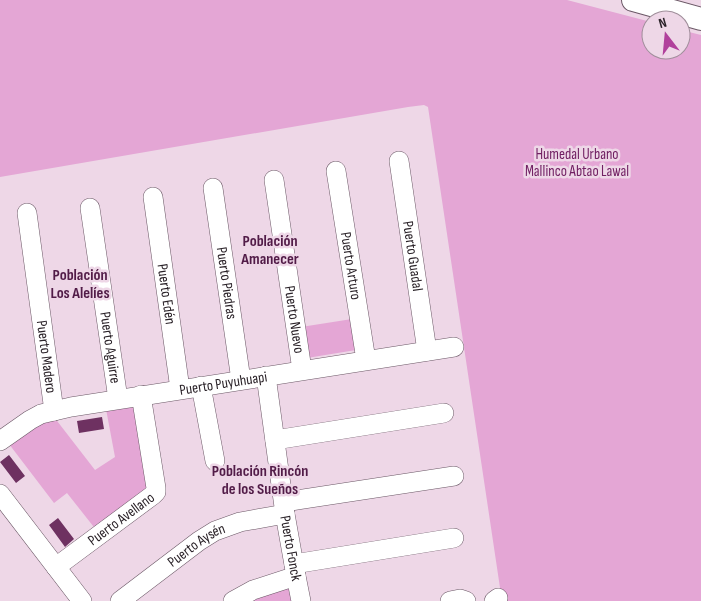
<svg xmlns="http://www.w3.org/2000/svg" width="701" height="601" viewBox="0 0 701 601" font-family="'Sofia Sans Condensed',sans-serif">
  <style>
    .green { fill: #e4a6d5 }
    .building { fill: #6e3161 }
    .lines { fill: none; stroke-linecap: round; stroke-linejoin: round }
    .minor-casing { stroke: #6b5866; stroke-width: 20 }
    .major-casing { stroke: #6b5866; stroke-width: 24 }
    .minor { stroke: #fff; stroke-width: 19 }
    .major { stroke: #fff; stroke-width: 22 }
    .labels { text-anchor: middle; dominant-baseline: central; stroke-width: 5; stroke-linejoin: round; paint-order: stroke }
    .park-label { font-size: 15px; fill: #712063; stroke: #eed7e7 }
    .street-label { font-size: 15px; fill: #2a2228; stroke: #eed7e7 }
    .neighbourhood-label { font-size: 16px; font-weight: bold; fill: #521c48; stroke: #eed7e7 }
  </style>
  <rect width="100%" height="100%" fill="#eed7e7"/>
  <path class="green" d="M0,0H567L651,22V50H681V30L701,35V601H502L428,107L424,105L408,107L0,177Z
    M352,319L356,350L307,358L301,327Z
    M135,405L151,485L97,531L67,493L54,503L9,444L22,434L54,417L95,470L115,457L106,409Z
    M288,584L294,601H239Z"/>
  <path class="building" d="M102,417L104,429L79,433L77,421Z
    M9,455L25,476L16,483L0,462Z
    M58,518L74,539L65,547L49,525Z"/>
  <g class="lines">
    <defs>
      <g id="minor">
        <path id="s1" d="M399,161L427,351"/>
        <path id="s2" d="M336,171L366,360"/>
        <path id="s3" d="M274,180L302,370"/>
        <path id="s4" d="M213,188L241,380"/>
        <path id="s5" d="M153,197L180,389"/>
        <path id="s6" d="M90,208L118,399"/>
        <path id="s7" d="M27,213L54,411"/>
        <path id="s8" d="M266,376L285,514L296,576L301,601"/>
        <path d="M201,386L215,461"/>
        <path d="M275,440L444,413"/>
        <path id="s9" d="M0,441L30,420L41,414L71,407L454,347"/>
        <path d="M0,494L82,601"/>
        <path d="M284,502L454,476"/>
        <path d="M294,564L454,538"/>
        <path id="s10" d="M56,567L153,495L156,492V488L141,395"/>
        <path id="s11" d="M120,601L199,541L215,531L240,522L285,514"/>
        <path d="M233,601L253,590L296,576"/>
        <path d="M450,601L460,599L466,601"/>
        <path d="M494,601L498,598"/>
      </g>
      <path id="major" d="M633,0L701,19"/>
    </defs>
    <use href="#minor" class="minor-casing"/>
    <use href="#major" class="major-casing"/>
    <use href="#minor" class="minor"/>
    <use href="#major" class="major"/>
  </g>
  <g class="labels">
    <g class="park-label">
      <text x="577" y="154">Humedal Urbano<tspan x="577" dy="17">Mallinco Abtao Lawal</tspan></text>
    </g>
    <g class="street-label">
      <text stroke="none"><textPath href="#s1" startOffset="96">Puerto Guadal</textPath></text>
      <text stroke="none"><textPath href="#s2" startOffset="96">Puerto Arturo</textPath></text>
      <text stroke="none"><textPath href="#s4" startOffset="96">Puerto Piedras</textPath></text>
      <text stroke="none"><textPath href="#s5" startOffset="98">Puerto Edén</textPath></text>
      <text stroke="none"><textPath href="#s3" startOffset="141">Puerto Nuevo</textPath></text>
      <text stroke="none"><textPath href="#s6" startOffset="141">Puerto Aguirre</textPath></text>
      <text stroke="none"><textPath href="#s7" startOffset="145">Puerto Madero</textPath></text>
      <text stroke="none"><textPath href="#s9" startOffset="234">Puerto Puyuhuapi</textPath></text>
      <text stroke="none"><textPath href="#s10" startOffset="81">Puerto Avellano</textPath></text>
      <text stroke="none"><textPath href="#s11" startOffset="95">Puerto Aysén</textPath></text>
      <text stroke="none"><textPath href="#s8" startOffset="174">Puerto Fonck</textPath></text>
    </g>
    <g class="neighbourhood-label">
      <text x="270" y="241">Población<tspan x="270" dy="18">Amanecer</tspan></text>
      <text x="80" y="275">Población<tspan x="80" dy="18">Los Alelíes</tspan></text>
      <text x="260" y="471">Población Rincón<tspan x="260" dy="18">de los Sueños</tspan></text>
    </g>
  </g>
  <g transform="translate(666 35) rotate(344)"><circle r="24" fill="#eed7e7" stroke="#a08f9b"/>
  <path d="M0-4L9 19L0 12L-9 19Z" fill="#b1409c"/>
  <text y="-8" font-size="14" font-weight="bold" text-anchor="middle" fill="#2a2228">N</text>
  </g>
</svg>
